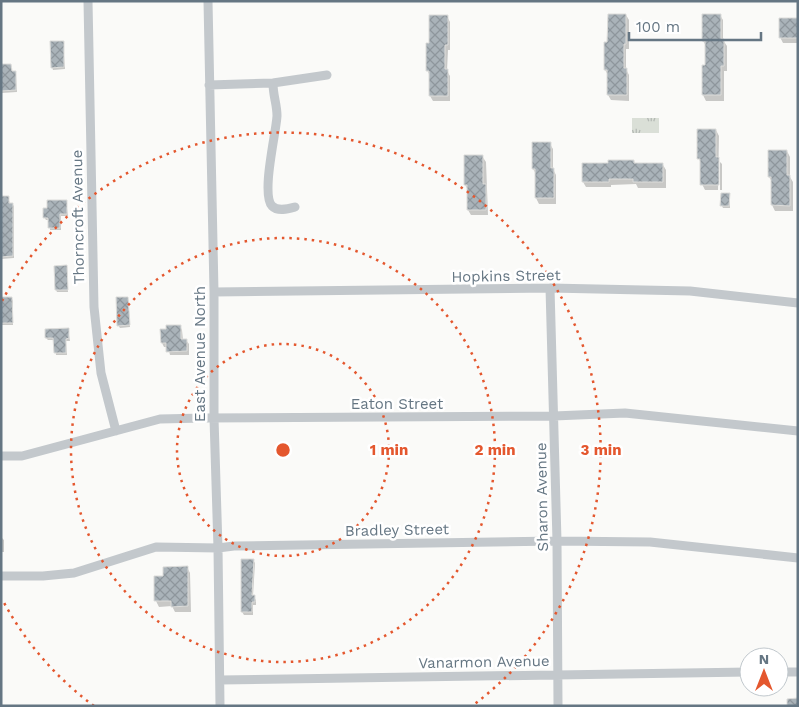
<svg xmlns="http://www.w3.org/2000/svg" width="799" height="707" viewBox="0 0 799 707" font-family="'Work Sans',sans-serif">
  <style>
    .park { fill: url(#park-tufts) }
    .shadow { fill: #0003 }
    .building { fill: url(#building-cross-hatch); stroke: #dcdcda }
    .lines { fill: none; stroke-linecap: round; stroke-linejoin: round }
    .minor { stroke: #c3c8cc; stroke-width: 9 }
    .ring { fill: none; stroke: #e4572e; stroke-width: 2.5; stroke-dasharray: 2.5 5 }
    .labels { text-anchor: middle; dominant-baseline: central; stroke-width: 5; stroke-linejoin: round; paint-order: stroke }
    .street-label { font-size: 15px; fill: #657683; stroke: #fff }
    .centre { fill: #e4572e; stroke: #fff; stroke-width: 2.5 }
    .ring-label { font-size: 15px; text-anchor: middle; font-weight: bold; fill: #e4572e; stroke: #fff; stroke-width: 5; stroke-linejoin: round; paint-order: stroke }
  </style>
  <defs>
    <pattern id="park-tufts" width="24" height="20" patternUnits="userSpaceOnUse" patternTransform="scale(1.25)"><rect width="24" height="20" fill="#dadfd7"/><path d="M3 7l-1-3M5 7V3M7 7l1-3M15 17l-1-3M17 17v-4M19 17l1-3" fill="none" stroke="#b4b9b4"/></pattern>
    <pattern id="building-cross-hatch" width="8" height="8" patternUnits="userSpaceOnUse" patternTransform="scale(1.25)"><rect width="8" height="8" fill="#aab3b9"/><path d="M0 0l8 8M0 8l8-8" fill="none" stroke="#8e969c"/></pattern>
  </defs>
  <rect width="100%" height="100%" fill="#fafaf8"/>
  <path class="park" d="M632,118H659V133H632Z"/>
  <path class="shadow" d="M626,15L629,20V49H626V69L629,75V101L611,100L608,95V75L605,70L609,44Z
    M720,15L723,20V40L727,46V71H724V101H706L703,95V66H706V46L703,41Z
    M447,16L450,22V50H448L447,71L450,76V101H433L430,96V76L427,70L430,45Z
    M798,20V43H783L780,37Z
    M63,43L65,69L53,70L52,67Z
    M11,65L12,73H15L16,75L17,92L1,93V66Z
    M716,130L719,136L718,190H705L702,184V164L698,158Z
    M550,144L553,149V169L556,175V204H539L536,198V174L533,169Z
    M787,151L790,157V177L793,182V211H775L772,205V182L769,177Z
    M482,156L486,162L488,215H471L468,210V190L465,185Z
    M634,161L636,165H663L666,170V188H638L636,184L611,185V187H586L583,182Z
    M720,162L722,164V190H720Z
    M729,194L730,208H723L722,206Z
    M8,197L10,204H12L14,206V258L1,259V244Z
    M66,201L68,216H61V230H50L49,220H46L44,217Z
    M66,267L68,292H57L56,290Z
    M127,298L130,327L120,328L118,325Z
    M1,299H12L13,301V325H1Z
    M180,326L182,330L183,340H186L189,344V355H170L168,347H164L162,343Z
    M68,329L70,341H66L67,355H56L54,340H48L46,338Z
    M1,537L4,540V552H1Z
    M253,560L255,563L253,596L256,600V605H253V615H244L242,612Z
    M187,567L190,573L191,612H175L172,606L159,607L156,601L155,577H165Z"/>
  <path class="building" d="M608,14H626V44H624V68H627V95H607V70H604V42H607Z
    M702,14H721V39H724V66H721V95H702V65H705V41H702Z
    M429,15H448V45H445V69H448V96H429V71H426V43H429Z
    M779,18H798V38H779Z
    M50,41H64V67L51,68Z
    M1,64H11L12,71H16V90L1,91Z
    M697,129H716V157H719V185H700V159H697Z
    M532,142H551V168H554V198H535V169H532Z
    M768,150H787V175H790V206L771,205V177H768Z
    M464,155H483V184H486V210H467V185H464Z
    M608,160H634V163H663V182H633V179H609V182H582V163H608Z
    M721,193H730L729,206H720Z
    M1,196H9V203H13V256L1,257Z
    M47,200H67V214H60V228H48V218H43V208H47Z
    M67,265L68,290H55L54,266Z
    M1,297H12L13,323H1Z
    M116,297H128L130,325L117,326Z
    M166,325H181V339H187V351L166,352V343H161L160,329H166Z
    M69,328V338L66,339V353H54L53,338H45V329Z
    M241,559H254L252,595H255V602H252V612H241Z
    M188,566V606L171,607V601H154V576H163V567Z
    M798,698V706H787V699Z"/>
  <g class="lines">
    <path class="minor" d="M88,1L94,307L101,373L116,431
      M208,1L214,292V418L218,548L220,706
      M273,83C273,96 277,104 277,116C276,134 261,194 272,206C278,212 288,209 295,207
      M209,85L273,83L327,75
      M550,288L557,541L558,706
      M214,292L550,288L690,291L798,303
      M1,456H22L160,419L204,418L554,416L625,413L798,431
      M1,576H43L74,573L156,547L218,548L234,546L557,541L650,542L798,558
      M779,672H798
      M220,680L749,672"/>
  </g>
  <g class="ring">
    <circle cx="283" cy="450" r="106"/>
    <circle cx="283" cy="450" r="212"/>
    <path d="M94 706A318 318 0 0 1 2 599M2 301A318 318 0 1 1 472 706"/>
  </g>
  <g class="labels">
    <g class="street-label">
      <text transform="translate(78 217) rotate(-91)">Thorncroft Avenue</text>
      <text transform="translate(506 276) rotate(-1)">Hopkins Street</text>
      <text transform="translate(200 354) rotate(-90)">East Avenue North</text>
      <text x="397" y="404">Eaton Street</text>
      <text transform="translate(542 497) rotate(-91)">Sharon Avenue</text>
      <text transform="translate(397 530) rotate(-1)">Bradley Street</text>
      <text transform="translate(484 662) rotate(-1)">Vanarmon Avenue</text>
    </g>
  </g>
  <circle cx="283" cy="450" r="8" class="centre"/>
  <g class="ring-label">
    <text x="389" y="455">1 min</text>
    <text x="495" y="455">2 min</text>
    <text x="601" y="455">3 min</text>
  </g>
  <rect width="799" height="707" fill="none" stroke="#657683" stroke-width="5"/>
  <g transform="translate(764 672)"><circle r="24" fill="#ffffff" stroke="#c1c8cd"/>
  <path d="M0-4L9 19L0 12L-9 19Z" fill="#e4572e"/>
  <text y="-8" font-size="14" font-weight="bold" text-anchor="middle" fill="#657683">N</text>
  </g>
  <path d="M629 32v8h132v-8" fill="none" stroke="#657683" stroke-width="2.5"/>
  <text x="636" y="32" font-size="15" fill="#657683" stroke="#ffffff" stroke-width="4" paint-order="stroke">100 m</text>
</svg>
